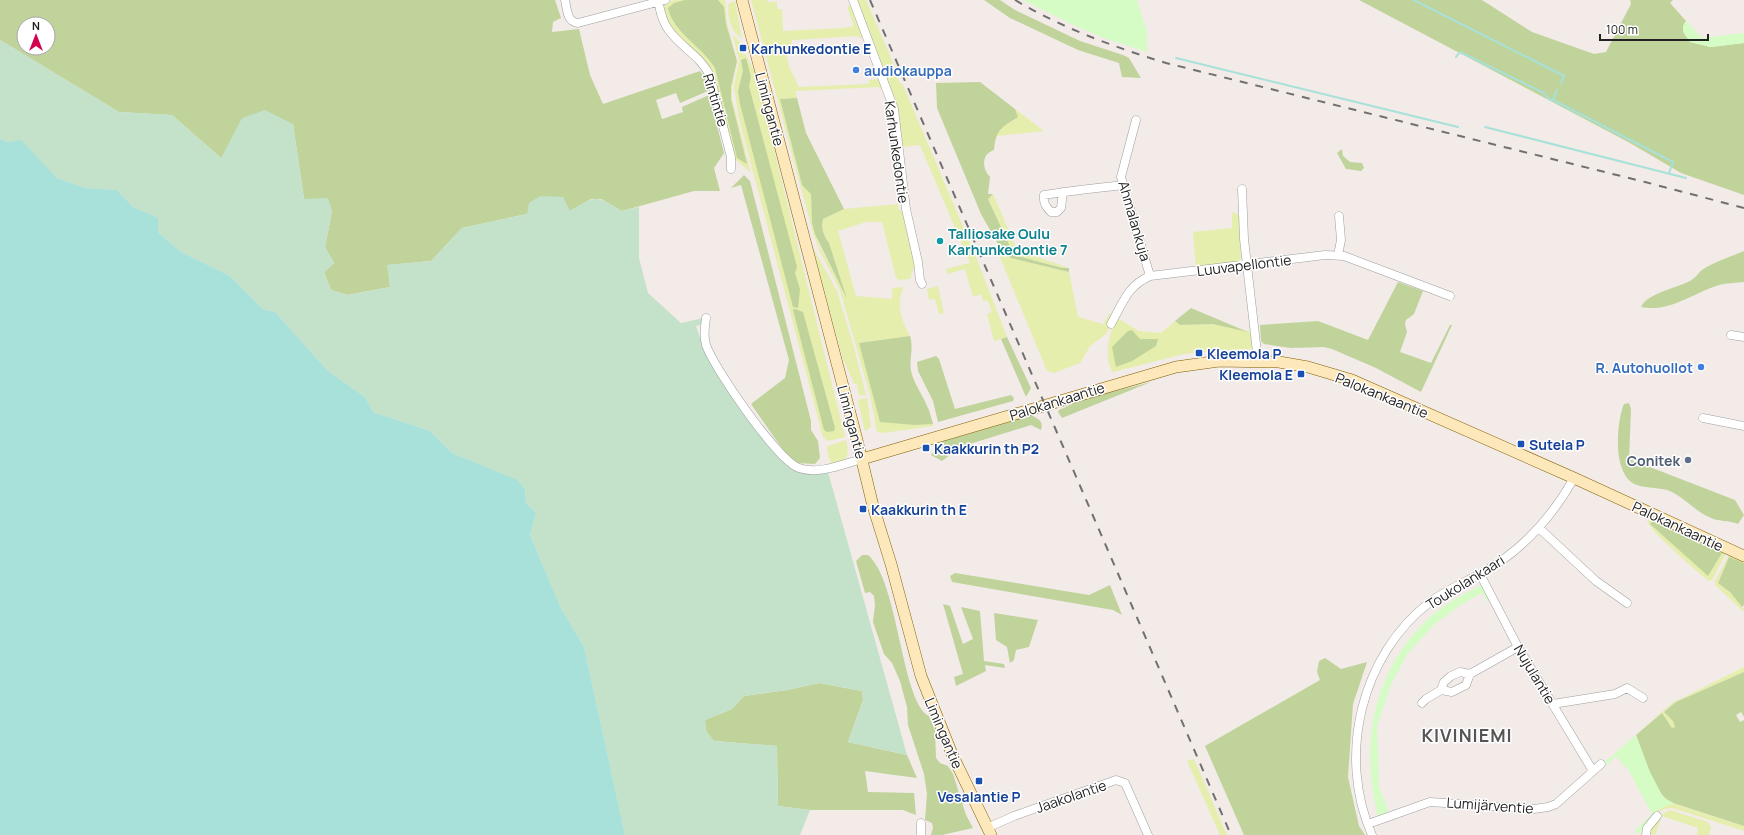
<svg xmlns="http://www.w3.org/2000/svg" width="1744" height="835" viewBox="0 0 1744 835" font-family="Manrope,sans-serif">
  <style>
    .grass { fill: #e5eead }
    .forest { fill: #c0d39b; fill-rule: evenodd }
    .wetland { fill: #c4e1c9 }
    .park { fill: #d5fcc5 }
    .water { fill: #a7e1d9 }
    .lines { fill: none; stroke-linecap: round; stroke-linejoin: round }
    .stream { stroke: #a7e1d9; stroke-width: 2 }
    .street-casing { stroke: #9f9f9f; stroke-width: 9 }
    .secondary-casing { stroke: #815f00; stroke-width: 12 }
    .street { stroke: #fff; stroke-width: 8 }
    .secondary { stroke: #fde8bc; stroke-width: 11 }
    .rail { stroke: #707070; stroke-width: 2; stroke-dasharray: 8 8; stroke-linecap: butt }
    .transit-dot { fill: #1a4fb4; stroke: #fff; stroke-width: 1.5 }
    .shop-dot { fill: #3f7fe0; stroke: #fff; stroke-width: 1.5 }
    .culture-dot { fill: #0f9aa8; stroke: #fff; stroke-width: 1.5 }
    .service-dot { fill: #5c6f8a; stroke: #fff; stroke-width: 1.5 }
    .labels { text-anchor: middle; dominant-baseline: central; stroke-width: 3; stroke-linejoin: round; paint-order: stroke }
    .transit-label { font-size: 14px; font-weight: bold; fill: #164399; stroke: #fff; text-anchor: start }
    .shop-label { font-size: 14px; font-weight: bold; fill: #366cbe; stroke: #fff; text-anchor: start }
    .street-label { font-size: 14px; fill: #222; stroke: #fff }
    .culture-label { font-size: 14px; font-weight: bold; fill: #0d838f; stroke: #fff; text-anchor: start }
    .service-label { font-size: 14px; font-weight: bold; fill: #4e5e75; stroke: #fff; text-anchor: end }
    .district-label { font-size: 18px; font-weight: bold; letter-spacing: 1px; fill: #555; stroke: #fff }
  </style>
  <rect width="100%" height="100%" fill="#f2ebe8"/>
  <path class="grass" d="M676,0H725L727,23L737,61L732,87V99L751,173L734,158L712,75L674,32L667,22L663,7L667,2Z
    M751,0H767L768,2H777V9H782L783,31L844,28L854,26L847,7L849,5L852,7L863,38H860L858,36L792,40C792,47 787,52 787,59C789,70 796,77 798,87L869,84V80L875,79L881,80L882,88L880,89L879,87L795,91L797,98L781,99L802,185L811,194L812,223L819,244L845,294L829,243C823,235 822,229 823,219L844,209L898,204L899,210L903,211L915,264L910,279L899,280L896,278L882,222H866L838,231L856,296L892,299V288L904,287C895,304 902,321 910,336L859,343L915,425L933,424V426L883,433L877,432L870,395L840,290L820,252L813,233Z
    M856,0H866L898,74C897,79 899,83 903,85L976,257L1007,337L994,341L987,314L992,312L988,301H983L981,294L973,297L965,269L947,274L946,269L970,263L920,145L902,147L897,107Z
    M735,1L742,38C730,32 728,17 728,4Z
    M733,35L741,43L744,55L746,54L755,73L845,437L828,441L823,437L739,118L734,87L739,60Z
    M1015,109L1044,131L996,136L1002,127L1018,117Z
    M993,194L1017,250L1069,268H1062L1014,255L988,198Z
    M1232,212L1239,215L1241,259L1236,263L1196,268L1193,232L1232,228Z
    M813,248L837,291L853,344L866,395H859L857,384H854L842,356Z
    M999,255L1069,272L1078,317L1103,324L1110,313L1114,316L1106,334L1090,346L1080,363L1054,373L1047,371Z
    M938,286L944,313L939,314L935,299L929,300L927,289Z
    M1117,318L1139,331L1161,333L1175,321L1180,325L1213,324L1252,332L1253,349L1219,350L1184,354L1113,372C1103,359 1109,331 1117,318Z
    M867,398L871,427L865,431L858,401L860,399Z
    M846,440C850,454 848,464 831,464L827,451L828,446Z
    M1651,519L1726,553L1712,580L1709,581C1698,572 1649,531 1647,520Z
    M1729,555L1744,560V563L1729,557L1718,582L1730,592L1744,609V612L1715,585V581Z
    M1744,667V672L1676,702L1664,712L1673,721L1676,727L1672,729L1669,722L1636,735L1672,703Z
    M1194,759L1227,835H1220L1187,761Z
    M1675,804L1744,826V831L1673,808L1663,809L1650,819C1656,809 1664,804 1675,804Z
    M1670,810L1708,822L1711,828L1709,835H1697L1698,828L1662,816L1655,835L1651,834L1650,827L1659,816Z"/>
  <path class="forest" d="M0,0H555L561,18L553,22L552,32L579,29L590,75L603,104L700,71L705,78L708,91L680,103L676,93L656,100L662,119L683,112L682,107L709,95L724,153L714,168L720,191H694L622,211L601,199H591L570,211L527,214L462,228L431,261L388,265L390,287L347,295L331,290L324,272L334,263L325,247L332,211L304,199L293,124L221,158L172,115L119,112L0,40ZM24,24H48V48H24Z
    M685,0H718L724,7L726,24L737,61L731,87V99L747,164L737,158L715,68C702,46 674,34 668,8L674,3Z
    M984,0H1000L1015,10L1080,41L1123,55L1129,58L1141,78L1122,77L1119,63L1078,50L1010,18Z
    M1359,0H1482L1532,32L1594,54L1606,52L1631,4L1630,0H1673L1670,3L1686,21L1683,26L1690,42L1711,47L1744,43V195L1681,173L1630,143Z
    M746,58L751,77L749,86L797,267L795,273L800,289L798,308L793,307L740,104L738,91L743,71L741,60Z
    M980,82L1015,109L1018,117C1001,128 996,129 994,150C981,154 982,169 990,177L988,194H993L988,199L1014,255L1062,268H1069V272L1011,258L1003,253L981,214L937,108L936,83Z
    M797,98L806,133L844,209L823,219C821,228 823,235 829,243L847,299L815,234L812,223L811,194L802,185L780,99Z
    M1342,149L1343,156L1350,162L1362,163L1364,168L1361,171L1346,169L1337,153Z
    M744,175L750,181L811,421V430L818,441L820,458L815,464L796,463L785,453L751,404L785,378L789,360L741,185L731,188Z
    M1744,251V282C1736,283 1727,283 1719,285C1693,293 1669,313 1641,307C1648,292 1680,288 1693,279C1696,277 1698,273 1702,270C1714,262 1730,257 1744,251Z
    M1398,282L1423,291L1414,314L1406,320L1405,324L1407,332L1400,352L1431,363L1450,325H1452L1421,392L1376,368L1332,349L1324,347L1291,348L1264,344L1261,341L1260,325L1318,321L1368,340Z
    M1191,308L1248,332L1213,324L1180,325L1175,321Z
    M795,309L803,312L835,428L834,431L827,432L824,430L793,310Z
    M1132,330L1140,339H1158L1156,346L1132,361L1116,367L1112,347L1128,331Z
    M910,336C914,348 909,359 911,371C914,384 922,394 927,406C930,411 931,418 933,424L915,425L880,422L859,343Z
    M1007,337L1031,388L1026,397L1001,339Z
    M936,356L939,359L955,409L1011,395L1014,398L1013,401L938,422L933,401L918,371L917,362Z
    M1151,382L1062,418L1058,412L1059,410L1081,400Z
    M1629,403L1631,409L1629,459L1735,500L1744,515L1738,524C1729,520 1718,522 1709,517C1695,511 1685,498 1670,491C1660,487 1648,489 1637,485C1612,477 1616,423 1624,404Z
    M1031,415C1038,419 1044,421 1041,430L1031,425L960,447L942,461L931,455L944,440Z
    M1652,521L1722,553L1708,576L1650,524Z
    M862,555H868C899,581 901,702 929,716L935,730L936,758L940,763L948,766L953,774L966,815L973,828L942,835H931L933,828L932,823L925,820L927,794L924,774L908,725L907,707L900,681L892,663L884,654L873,622L875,605L874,596L870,592L865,593L856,561Z
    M1729,557L1744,563V605L1742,607L1730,592L1718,583Z
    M955,573L1089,595L1110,585L1122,615L1113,610L952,582L950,576Z
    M943,604L950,606L963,644L973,639L961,607L980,611L984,661L1004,664L1005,668L985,665L986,671L956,686L954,677L963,674Z
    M994,613L1038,620L1029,647L1016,650L1014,660L1010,663L1007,647L996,640Z
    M1325,658L1341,669L1367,662L1353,704L1348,777L1359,826L1365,835H1244L1205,746L1320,680L1317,672L1319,661Z
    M1744,672V717L1741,712L1736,715L1740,722L1744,720V826L1670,802C1653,791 1643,754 1636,735L1662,713L1672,728L1675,727L1673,721L1664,712L1676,702Z
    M819,683L862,691L863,700L848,742L907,755L917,778L865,771L868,792L914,793L916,815L903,810H810L778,806L777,746L714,741L706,731L705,720L732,709L744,696L787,690Z"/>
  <path class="wetland" d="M0,40L119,112L172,115L221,158L242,118L265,110L293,124L304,199L328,198L332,211L325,247L334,263L324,273L331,290L347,295L390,287L387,265L431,261L462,228L527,214L529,203L540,196L563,197L570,211C596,195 595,195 622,211L639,207V258L648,293L681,323L704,318L702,324L696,326L703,346L778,456C798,473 803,472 828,472L907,755L848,742L863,701L862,691L819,683L787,690L744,696L732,709L705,720L706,731L714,741L777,746L778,806L810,810L800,835H625L584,647L561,608L530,535L536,513L526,503L525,489L516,480L452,453L430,431L373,412L365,397L328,371L275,312L263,309L230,276L181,252L158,232L157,218L133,207L117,190L85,188L57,178L21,141L7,142L0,139Z"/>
  <path class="park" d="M1023,0H1137L1147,32V52L1104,38L1071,24Z
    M1686,21L1702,38L1744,33V43L1711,47L1690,42L1683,32V26Z
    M1481,585L1489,602L1488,603L1482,593L1459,606L1435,624L1408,653L1391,684L1377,726L1379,787L1388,810L1386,814L1378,817C1360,743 1372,671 1430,617C1445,604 1464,594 1481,585Z
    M1636,735L1650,772L1663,797L1675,804C1655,805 1651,820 1639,834L1636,832L1637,828L1652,814L1629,771L1616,756L1600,771L1599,767Z"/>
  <path class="water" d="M0,139L7,142L21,140L57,178L85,188L117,190L133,207L158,218V232L181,252L230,276L263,309L275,312L328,371L365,397L373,412L430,431L452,453L517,480L525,489L526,503L536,513L530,535L561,608L584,647L625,835H0Z"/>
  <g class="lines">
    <path class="stream" d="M1414,0L1564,76L1561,83
      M1456,57L1460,52L1544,93L1550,100H1553L1673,162L1669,173
      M1176,58L1458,127
      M1553,100L1557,90
      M1485,127L1686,178"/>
    <defs>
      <path id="street" d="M565,0C567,9 567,22 578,23L665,0
        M658,0C660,10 662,21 668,29C680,47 701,56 710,76L731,157V169
        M853,0L894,109L906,209L918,262L920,280L922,284
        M1136,120L1121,177L1150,276
        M1242,189L1244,239L1258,361
        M1063,192L1061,208L1057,212H1051C1046,207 1043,203 1044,195C1070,191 1096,188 1123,185
        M1338,255L1341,240L1339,216
        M706,318C705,327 703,335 706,345C714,368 777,460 799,468C818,475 843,464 862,459
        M1111,324C1123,303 1127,286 1150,276L1325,255L1344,256L1450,296
        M1731,335L1744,337
        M1703,418L1744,426
        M1539,528L1596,581L1627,603
        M1480,574L1518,647L1593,771
        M1470,674L1466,685L1452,692L1441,690L1444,682L1451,676L1460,672L1470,674L1518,647
        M1422,703L1426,699L1441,690
        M1553,704L1615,694L1627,688L1643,698
        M1368,824L1430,802L1534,809L1548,807L1556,804L1601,764
        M987,828L1014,816L1116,780L1125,783L1148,835
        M921,835V823
        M1372,835C1337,756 1361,655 1430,602C1446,590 1463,583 1480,574C1522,551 1551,519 1574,478
        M1646,835L1647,828L1657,816"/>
      <path id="secondary" d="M742,0L856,436L873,506L891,564L921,676L952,754L991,835
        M862,459L1176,367L1219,361L1279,362L1308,367L1352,380L1574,478L1744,556"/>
    </defs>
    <use href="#street" class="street-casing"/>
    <use href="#secondary" class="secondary-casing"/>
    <use href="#street" class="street"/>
    <use href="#secondary" class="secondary"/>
    <path class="rail" d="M870,0L1231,835
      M1015,0C1062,28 1114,47 1166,63L1645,182L1744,208"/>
  </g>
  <g class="transit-dot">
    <rect x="739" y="44" width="8" height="8" rx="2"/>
    <rect x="1195" y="349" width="8" height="8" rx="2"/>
    <rect x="1297" y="370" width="8" height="8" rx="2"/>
    <rect x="1517" y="440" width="8" height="8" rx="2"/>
    <rect x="922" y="444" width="8" height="8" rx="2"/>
    <rect x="859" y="505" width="8" height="8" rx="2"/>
    <rect x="975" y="777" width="8" height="8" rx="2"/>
  </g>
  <g class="shop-dot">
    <circle cx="856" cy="70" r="4"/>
    <circle cx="1701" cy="367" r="4"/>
  </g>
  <circle class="culture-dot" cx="940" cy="241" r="4"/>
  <circle class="service-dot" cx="1688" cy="460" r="4"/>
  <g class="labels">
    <g class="transit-label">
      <text x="751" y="48">Karhunkedontie E</text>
      <text x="1207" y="353">Kleemola P</text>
      <text x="1293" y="374" text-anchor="end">Kleemola E</text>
      <text x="1529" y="444">Sutela P</text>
      <text x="934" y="448">Kaakkurin th P2</text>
      <text x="871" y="509">Kaakkurin th E</text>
      <text x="979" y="796" text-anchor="middle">Vesalantie P</text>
    </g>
    <g class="shop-label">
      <text x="864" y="70">audiokauppa</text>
      <text x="1693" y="367" text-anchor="end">R. Autohuollot</text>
    </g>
    <g class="street-label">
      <text transform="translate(716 100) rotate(73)">Rintintie</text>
      <text transform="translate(770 109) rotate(75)">Limingantie</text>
      <text transform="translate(897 152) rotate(82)">Karhunkedontie</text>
      <text transform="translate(1135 221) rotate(74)">Ahmalankuja</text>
      <text transform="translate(1244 265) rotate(-7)">Luuvapellontie</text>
      <text transform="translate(1382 395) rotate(22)">Palokankaantie</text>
      <text transform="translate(1057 401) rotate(-17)">Palokankaantie</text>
      <text transform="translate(852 422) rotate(75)">Limingantie</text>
      <text transform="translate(1678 526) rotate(25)">Palokankaantie</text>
      <text transform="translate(1465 582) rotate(-32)">Toukolankaari</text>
      <text transform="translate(1535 674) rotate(59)">Nujulantie</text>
      <text transform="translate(944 733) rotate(67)">Limingantie</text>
      <text transform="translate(1071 796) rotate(-19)">Jaakolantie</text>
      <text transform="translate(1490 805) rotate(4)">Lumijärventie</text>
    </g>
    <g class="culture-label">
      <text x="948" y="233">Talliosake Oulu<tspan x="948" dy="16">Karhunkedontie 7</tspan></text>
    </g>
    <g class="service-label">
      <text x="1680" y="460">Conitek</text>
    </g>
    <g class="district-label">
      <text x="1467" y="735">KIVINIEMI</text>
    </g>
  </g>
  <g transform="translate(36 36)"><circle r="19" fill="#ffffff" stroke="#a7a7a7"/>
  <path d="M0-3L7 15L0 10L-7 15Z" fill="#d3004f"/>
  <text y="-6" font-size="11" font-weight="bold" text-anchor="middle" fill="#222222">N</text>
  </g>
  <path d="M1600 34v6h108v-6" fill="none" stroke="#222222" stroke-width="2"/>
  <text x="1606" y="34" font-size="12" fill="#222222" stroke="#ffffff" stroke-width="3" paint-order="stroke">100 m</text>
</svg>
